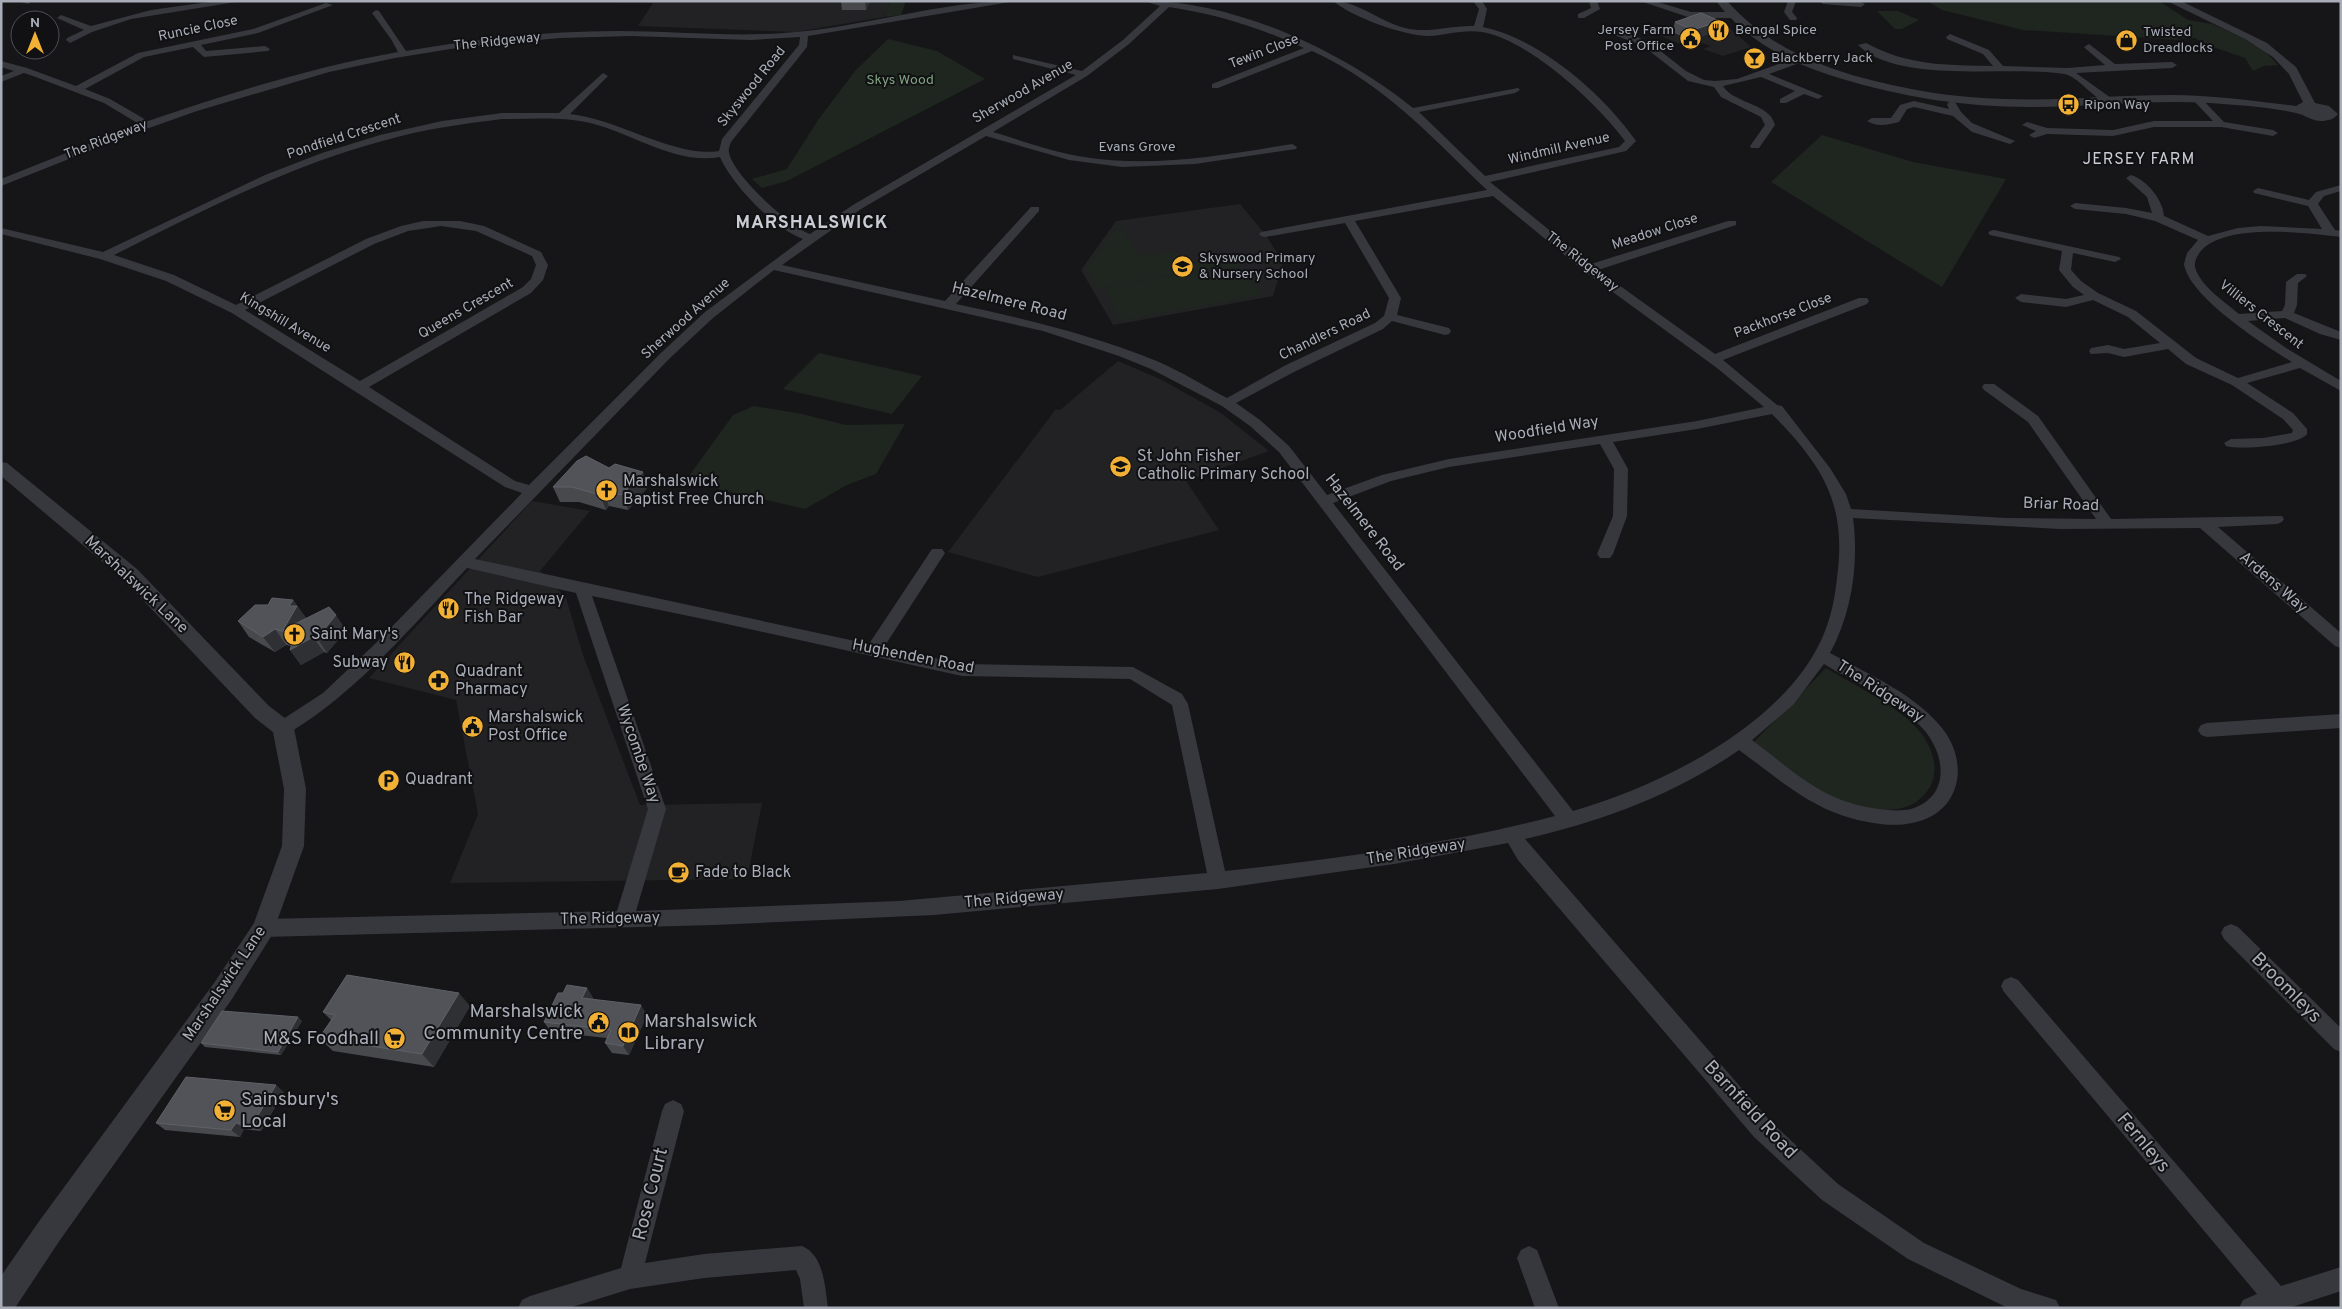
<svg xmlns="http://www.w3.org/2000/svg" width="2342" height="1309" viewBox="0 0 2342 1309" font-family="Overpass,sans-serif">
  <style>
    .built { fill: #222225 }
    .green { fill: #1e261f }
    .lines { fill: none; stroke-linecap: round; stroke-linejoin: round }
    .minor { fill: #37383d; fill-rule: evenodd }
    .tertiary { fill: #37383d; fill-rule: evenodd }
    .wall { fill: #47494d }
    .shaded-wall { fill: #2f3033 }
    .building { fill: #525359; stroke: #5f6168 }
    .labels { text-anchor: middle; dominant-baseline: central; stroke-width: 4; stroke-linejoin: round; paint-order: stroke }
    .far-street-label { font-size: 14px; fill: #a8adb8; stroke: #111113 }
    .far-poi-label { font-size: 14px; fill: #a8adb8; stroke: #111113; text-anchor: start }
    .far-park-label { font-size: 14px; fill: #7fa381; stroke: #111113 }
    .far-quarter-label { font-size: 16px; letter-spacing: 1px; fill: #c9ccd4; stroke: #111113 }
    .street-label { font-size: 16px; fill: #a8adb8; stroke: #111113 }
    .poi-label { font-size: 16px; fill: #a8adb8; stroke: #111113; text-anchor: start }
    .far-district-label { font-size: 18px; font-weight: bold; letter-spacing: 1px; fill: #c9ccd4; stroke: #111113 }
    .near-street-label { font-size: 19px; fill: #a8adb8; stroke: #111113 }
    .near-poi-label { font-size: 19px; fill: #a8adb8; stroke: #111113; text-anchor: end }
  </style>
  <rect width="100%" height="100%" fill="#161618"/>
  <path class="built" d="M548,1H890L884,17L796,32L638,26L653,3Z
    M1696,18L1720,20L1751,47L1723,56L1703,49L1711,46L1699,42L1685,46L1654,33Z
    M1240,204L1265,234L1283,262L1273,296L1113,325L1081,270L1116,221Z
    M1118,361L1162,380L1221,413L1269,451L1186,481L1219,530L1038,577L948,552L1056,409L1060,410Z
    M532,501L590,511L540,571L566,598L583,655L640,805L762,803L747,879L450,883L478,814L456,700L369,678Z"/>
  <path class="green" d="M890,1H906L901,15L884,17Z
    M1927,1H2159L2188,20L2212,24L2241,37L2266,52L2278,65L2264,66L2253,71L2245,58L2207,45L2195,38H2176L2181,40L2023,30L1942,10Z
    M1877,11H1898L1919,20L1902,29H1895Z
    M888,39L937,51L985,79L787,181L762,188L752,179L787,169L818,120L855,71Z
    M1822,135L1913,162L2006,179L1942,287L1771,182Z
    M1119,224L1137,253L1147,255L1176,251L1184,264L1245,255L1248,260L1242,261L1239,268L1197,270L1097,288L1086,269Z
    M1242,269L1262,295L1119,321L1105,287L1204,270L1227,271Z
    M819,353L922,376L892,414L783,389Z
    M754,406L802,414L846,425L905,424L876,474L847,485L805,509L718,489L720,484L689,476L733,415Z
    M1826,668C1854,685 1892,703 1915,726C1936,748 1945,782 1916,802C1896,815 1863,810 1842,802C1809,790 1781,764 1752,744Z"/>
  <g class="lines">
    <path class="minor" d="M18,1H32L28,4Z
      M216,1H242L131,19L92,32L70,43L66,40L67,38L84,30L57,18L61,15L91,26L151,10Z
      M1016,1L808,36L807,47L731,142C730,145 728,149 729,153C734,176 789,226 810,234L853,205L1076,75L1013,59V55L1082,71L1123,40L1160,6L1144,1C1236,1 1342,51 1413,108L1518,88L1520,90L1515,93L1419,112L1485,176L1619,147L1625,141C1597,103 1529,40 1482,32C1464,29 1446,35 1429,36C1404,36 1352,17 1333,1C1358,1 1380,22 1405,28C1428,34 1451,25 1474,26L1479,9L1473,1H1482L1487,9L1483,27C1540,39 1603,94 1636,141L1626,151L1490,182L1591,264L1728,221H1736V225L1598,270L1715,354L1859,298H1867L1869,301L1867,304L1723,360L1777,405L1782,406L1830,468L1846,494L1851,509L2006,518L2096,519L2028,422L1984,390L1982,387L1984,384H1994L2038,416L2111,519L2282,516L2284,519L2282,522L2277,524L2218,527L2341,633V648L2335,646L2200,528L2060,529L1853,518C1859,563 1852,613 1830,653C1869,675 1918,695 1945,732C1970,768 1958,815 1912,823C1890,828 1862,822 1841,815C1803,802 1771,773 1739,750C1676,794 1600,822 1525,839L1770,1121L1838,1184L1924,1243L2021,1289L2056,1300L2060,1308H2008L1908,1259L1822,1200L1754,1137L1518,860L1508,843L1394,864L1218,889L934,915L714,925L264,937L257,934L254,928L257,922L264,919L617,911L648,809L576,593L467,568C412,626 358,691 289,733L283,735L277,733L274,728L277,723L323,693L376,643L522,493L505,487L232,313L166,281L100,259L1,234V228L103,252L265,175L322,153L380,135L442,121L502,113H559L603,73L608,76L570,114C618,119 675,158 719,151L722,139L799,45L800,37L751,40L631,36L560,38L463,47L395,58L329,72L197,111L132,134L1,186V179L139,124L104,103L33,76L24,73L1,82V76L14,71L1,67V61L27,68L76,86L138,53L253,29L326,3L333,5L258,33L201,45L206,51L265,46L270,49L268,51L204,57L193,47L144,57L85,89L110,99L148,121C230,93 313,67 398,52L391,39L372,13L376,10L379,11L406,51C476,39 546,31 617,31C673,31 728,37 784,33C862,28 938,1 1016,1ZM1169,7C1216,14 1261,28 1304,48L1212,84V88H1218L1312,51C1386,85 1430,136 1487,190L1261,232L1259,234L1261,236L1265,237L1345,223L1389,298L1384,316L1375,323L1286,365L1227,398C1204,386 1182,372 1159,362C1093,335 1025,319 956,304L1039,211V207H1031L945,301L782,265L861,209L986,136L1069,160L1122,167L1195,164L1296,149L1297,147L1292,144C1223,155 1154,168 1084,157C1053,152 1023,141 993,132L1087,76L1129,44ZM502,119C532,119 565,116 594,124C635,135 677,165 720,157C732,185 775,229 803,239L705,312L662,352L529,485L515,481L369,387L531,293L543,280L548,265L541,252L484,226L460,221H423L401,226L366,239L236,305L174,275L114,255C202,211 291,165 386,140C424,129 463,124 502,119ZM1493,196L1584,271L1717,368L1764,407L1697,421L1449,459L1382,475L1327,495L1289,446L1260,420L1236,403L1296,371L1383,329L1392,321L1445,335L1449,334L1451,331L1449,328L1397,315L1401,298L1355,221ZM441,226L476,231L532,256L536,265L531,279L523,287L360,381L245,310L374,244L408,231ZM774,270L1043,331L1119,356L1151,369L1222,406L1250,426L1279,452L1555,816C1448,844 1336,859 1225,871L1188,704L1182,694L1133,667L962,664L884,647L945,553L942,549H932L869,644L475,559L670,358L713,318ZM1772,414C1823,466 1847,503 1837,578C1835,597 1831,618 1823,636C1785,725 1660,786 1573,811L1333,503L1391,481L1449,467L1600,444L1614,469L1613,516L1597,554L1600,558H1610L1613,554L1627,516L1628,469L1613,442L1697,429ZM592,596L713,621L962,676L1130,679L1172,705L1207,873L899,901L636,911L666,809ZM1824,664C1857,684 1899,701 1925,731C1946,757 1950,797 1911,809C1897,813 1865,808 1851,803C1814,793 1782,762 1752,740L1793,705Z
      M1589,1H1597L1600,9L1584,18H1578V14L1591,8Z
      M1640,1H1654L1691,12H1733L1737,15L1733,18H1691Z
      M1788,1H1796L1792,12L1797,18L1796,20H1790L1784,12Z
      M1819,1H1859L1865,4L1861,7L1823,4Z
      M1604,27L1625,32L1649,42L1686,71L1704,80L1715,81L1737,79L1787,61L1802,58V62L1769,74L1823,96L1818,99L1804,94L1786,103H1780V99L1795,91L1761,77L1723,86C1734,104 1770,103 1775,125L1759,148H1751L1750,146L1765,125L1761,117L1721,97L1714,87L1688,81L1643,46L1604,31Z
      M1950,34L1989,50L2003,66L2068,68L2105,65L2086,49L2084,47L2089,44L2115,64L2172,62L2177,65L2172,68L2076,73L2111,98L2113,100L2108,103C2093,99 2078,76 2064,74C2011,65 1898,85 1858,45L1866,43C1908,66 1946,65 1993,66L1983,54L1947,39L1946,37Z
      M2197,96L2200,97L2224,122L2273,130L2278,133L2273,136L2221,127H2154L2113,136L2047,134L2034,138L2029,135L2036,131L2022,125L2027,122L2047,128L2113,130L2154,121H2213L2192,99Z
      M1914,101L1949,109L1947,104L1949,102H1955L1961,112L1972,123L2015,141L2010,144L1972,132L1953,116L1914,107L1907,109L1899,122C1888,125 1876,127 1867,121L1872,118H1891L1900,105Z
      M2131,175C2147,180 2163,200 2164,216L2208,236L2238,228L2261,226L2322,229L2308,206L2254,193L2253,191L2258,188L2309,200L2316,192L2341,185V191L2324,196L2318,204L2335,230L2341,231V237C2306,233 2224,222 2200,252C2197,256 2194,262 2195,267C2200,286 2225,302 2239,314L2282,311L2285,305L2286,282L2297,274H2305L2307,276L2298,283L2297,305L2294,313L2341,332V340L2320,334L2285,318L2248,321L2286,348L2341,381V391L2300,368L2247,383L2293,413L2307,429V434C2298,446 2241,450 2226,446L2224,443L2231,439L2263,438L2292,433L2293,430L2283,419L2232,385L2186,364L2168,349L2124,357L2108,353L2091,354L2089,351L2091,348L2108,345L2124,349L2160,343L2128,317L2093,300L2066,307L2021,302L2015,298L2021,294L2066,299L2084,295L2073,287L2059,270L2062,251L1990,235L1988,233L1990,231L1994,230L2119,257L2121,259L2115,262L2073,253L2071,270L2081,281L2098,293L2136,311L2196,358L2238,378L2292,362C2264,345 2189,297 2184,264L2187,253L2198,240L2155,221L2126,214L2075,209L2070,206L2075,203L2126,208L2152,213L2147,197L2126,178Z
      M2341,714V728L2207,737L2201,735L2198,730L2201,725L2207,723Z
      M2231,924L2238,927L2341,1028V1052L2334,1049L2224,939L2221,933L2224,927Z
      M2011,977L2018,980L2281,1286L2341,1267V1291L2289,1308H2239L2243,1300L2257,1294L2004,992L2001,986L2004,980Z
      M673,1100L681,1104L684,1111L645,1263L704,1254L802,1246C824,1255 825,1287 828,1308H804L800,1279L796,1270L704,1278L630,1289L569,1308H518L522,1300L530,1296L621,1268L662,1111L665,1104Z
      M1529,1246L1537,1250L1559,1308H1535L1517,1258L1521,1250Z"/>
    <path class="tertiary" d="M1716,1H1727C1762,40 1803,60 1852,75C1902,89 1953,98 2005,99C2060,101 2116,95 2171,95C2213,95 2254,101 2296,106L2303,102L2289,74L2273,57L2245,39L2167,1H2181L2267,43L2296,67L2315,103L2329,106L2338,114C2334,119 2328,121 2321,121C2312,121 2305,115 2296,113C2269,107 2238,105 2210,103C2150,99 2089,107 2029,107C1964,107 1901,97 1839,78C1791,63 1747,42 1716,1Z
      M1,462L7,463L137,569L269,706L290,722L294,728L306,789L304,846L272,935L232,999L60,1240L15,1308H1V1276L40,1220L214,983L254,923L282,846L284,789L273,732L255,718L123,579L1,476Z"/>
  </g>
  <path class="wall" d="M841,1H870L866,10H842Z
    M1720,21L1718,31L1690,40L1672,32L1675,22Z
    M609,468L648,487L628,510L609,506L606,510L579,502H560L553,487Z
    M293,600L306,618L346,630L327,653L324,652L301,665L290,650L291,646L286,645L275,652L249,637L238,621L268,605Z
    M587,988L593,998V999L647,1015L629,1055L612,1053L605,1043L607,1038L551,1032L544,1022Z
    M470,1006L434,1067L333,1051L319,1038L331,1020L323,1012Z
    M302,1021L281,1055L205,1047L201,1043Z
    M284,1092L261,1131L244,1129L240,1137L165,1130L156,1123Z"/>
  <path class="shaded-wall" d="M865,1H870L866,10Z
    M1720,21L1718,31L1690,40L1693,30Z
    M643,472L648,487L628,510L622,495Z
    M603,491L609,506L606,510L600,495Z
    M293,600L308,621L295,635L283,630L289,606Z
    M336,615L346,630L327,653L317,638Z
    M275,629L286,645L275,652L263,637Z
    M313,637L324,652L301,665L290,650Z
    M587,988L593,998L589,1008L582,998Z
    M459,993L470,1006L434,1067L422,1054Z
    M641,1005L647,1015L629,1055L623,1046Z
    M298,1017L302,1021L281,1055L278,1052Z
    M276,1085L284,1092L261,1131L253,1124Z
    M236,1123L244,1129L240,1137L231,1130Z"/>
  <path class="building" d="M1701,13L1720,21L1693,30L1675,22Z
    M586,456L609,468L615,464L643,472L622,495L603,491L600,495L572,487H553L577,461Z
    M272,598L293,600L289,606H297L283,630L329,607L336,615L317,638L313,637L290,650L295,635L275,629L263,637L238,621L255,605H268Z
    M347,975L459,993L422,1054L319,1038L335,1015L323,1012Z
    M567,985L587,988L582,998L641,1005L623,1046L605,1043L611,1030L544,1022L558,993H563Z
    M222,1011L298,1017L278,1052L201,1043Z
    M186,1077L276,1085L253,1124L236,1123L231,1130L156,1123Z"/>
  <defs>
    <symbol id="restaurant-disc" viewBox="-11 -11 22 22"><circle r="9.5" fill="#f2b134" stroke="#111113"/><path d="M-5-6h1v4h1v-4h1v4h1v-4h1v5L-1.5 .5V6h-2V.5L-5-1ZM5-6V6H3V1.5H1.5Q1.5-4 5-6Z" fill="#111"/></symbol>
    <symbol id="civic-disc" viewBox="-11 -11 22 22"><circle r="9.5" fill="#f2b134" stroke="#111113"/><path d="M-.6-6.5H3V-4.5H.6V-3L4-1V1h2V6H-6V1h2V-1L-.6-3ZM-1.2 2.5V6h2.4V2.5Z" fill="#111"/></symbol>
    <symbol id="shop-disc" viewBox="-11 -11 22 22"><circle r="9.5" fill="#f2b134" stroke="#111113"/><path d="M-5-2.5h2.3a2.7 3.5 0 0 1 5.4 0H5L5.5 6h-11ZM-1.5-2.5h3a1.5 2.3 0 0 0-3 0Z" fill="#111"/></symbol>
    <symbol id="bar-disc" viewBox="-11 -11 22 22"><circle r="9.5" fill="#f2b134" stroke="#111113"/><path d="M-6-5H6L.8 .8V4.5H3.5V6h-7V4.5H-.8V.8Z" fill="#111"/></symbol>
    <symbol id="bus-disc" viewBox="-11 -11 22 22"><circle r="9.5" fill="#f2b134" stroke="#111113"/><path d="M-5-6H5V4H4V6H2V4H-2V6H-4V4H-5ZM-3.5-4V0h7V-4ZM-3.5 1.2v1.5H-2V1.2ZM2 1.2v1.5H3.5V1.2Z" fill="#111"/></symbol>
    <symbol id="school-disc" viewBox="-11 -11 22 22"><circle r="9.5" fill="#f2b134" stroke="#111113"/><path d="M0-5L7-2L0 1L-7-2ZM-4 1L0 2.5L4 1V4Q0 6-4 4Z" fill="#111"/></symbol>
    <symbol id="church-disc" viewBox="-11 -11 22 22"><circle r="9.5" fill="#f2b134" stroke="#111113"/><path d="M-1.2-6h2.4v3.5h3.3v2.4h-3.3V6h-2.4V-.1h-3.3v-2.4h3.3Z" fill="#111"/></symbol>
    <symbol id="pharmacy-disc" viewBox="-11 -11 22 22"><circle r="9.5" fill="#f2b134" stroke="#111113"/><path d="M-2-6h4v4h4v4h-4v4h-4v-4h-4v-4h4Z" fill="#111"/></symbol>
    <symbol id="parking-disc" viewBox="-11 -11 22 22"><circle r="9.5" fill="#f2b134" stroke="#111113"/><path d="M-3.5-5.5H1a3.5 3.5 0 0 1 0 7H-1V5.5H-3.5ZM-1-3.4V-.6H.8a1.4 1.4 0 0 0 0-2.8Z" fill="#111"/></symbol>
    <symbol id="cafe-disc" viewBox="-11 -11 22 22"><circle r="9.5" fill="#f2b134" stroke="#111113"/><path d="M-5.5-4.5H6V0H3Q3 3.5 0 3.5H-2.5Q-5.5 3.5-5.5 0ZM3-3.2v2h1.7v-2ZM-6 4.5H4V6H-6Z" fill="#111"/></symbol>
    <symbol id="library-disc" viewBox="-11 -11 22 22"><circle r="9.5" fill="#f2b134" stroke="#111113"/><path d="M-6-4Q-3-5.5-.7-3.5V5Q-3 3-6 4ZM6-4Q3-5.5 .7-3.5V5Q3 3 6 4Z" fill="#111"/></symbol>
    <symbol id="supermarket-disc" viewBox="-11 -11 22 22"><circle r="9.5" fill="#f2b134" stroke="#111113"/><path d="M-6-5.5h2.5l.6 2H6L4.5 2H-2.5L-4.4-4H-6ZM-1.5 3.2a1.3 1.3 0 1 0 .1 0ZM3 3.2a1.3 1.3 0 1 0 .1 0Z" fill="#111"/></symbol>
  </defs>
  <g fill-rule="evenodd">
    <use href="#restaurant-disc" x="1706" y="18" width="25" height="25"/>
    <use href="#civic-disc" x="1678" y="26" width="25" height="25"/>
    <use href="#shop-disc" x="2114" y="28" width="25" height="25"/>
    <use href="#bar-disc" x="1742" y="46" width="25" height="25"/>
    <use href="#bus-disc" x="2056" y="92" width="25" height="25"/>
    <use href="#school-disc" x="1170" y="254" width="25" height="25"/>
    <use href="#school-disc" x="1108" y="454" width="25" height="25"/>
    <use href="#church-disc" x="594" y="478" width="25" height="25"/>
    <use href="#restaurant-disc" x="436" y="596" width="25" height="25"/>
    <use href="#church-disc" x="282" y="622" width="25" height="25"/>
    <use href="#restaurant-disc" x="392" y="650" width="25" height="25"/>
    <use href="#pharmacy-disc" x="426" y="668" width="25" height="25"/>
    <use href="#civic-disc" x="460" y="714" width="25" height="25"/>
    <use href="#parking-disc" x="376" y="768" width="25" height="25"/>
    <use href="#cafe-disc" x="666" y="860" width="25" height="25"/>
    <use href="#civic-disc" x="586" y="1010" width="25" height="25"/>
    <use href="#library-disc" x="616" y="1020" width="25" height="25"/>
    <use href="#supermarket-disc" x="382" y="1026" width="25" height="25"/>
    <use href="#supermarket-disc" x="212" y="1098" width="25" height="25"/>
  </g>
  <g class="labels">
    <g class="far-street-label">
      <text transform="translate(198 29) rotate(-12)">Runcie Close</text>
      <text transform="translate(497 42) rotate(-6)">The Ridgeway</text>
      <text transform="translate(1264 52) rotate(-21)">Tewin Close</text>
      <text transform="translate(752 87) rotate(-51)">Skyswood Road</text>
      <text transform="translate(1023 92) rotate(-30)">Sherwood Avenue</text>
      <text transform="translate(344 137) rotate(-18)">Pondfield Crescent</text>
      <text transform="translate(106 140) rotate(-21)">The Ridgeway</text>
      <text x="1137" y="147">Evans Grove</text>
      <text transform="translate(1559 149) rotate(-13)">Windmill Avenue</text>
      <text transform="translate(1655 232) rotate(-18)">Meadow Close</text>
      <text transform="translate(1582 262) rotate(38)">The Ridgeway</text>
      <text transform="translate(466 309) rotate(-30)">Queens Crescent</text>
      <text transform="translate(2261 315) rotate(38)">Villiers Crescent</text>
      <text transform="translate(1783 316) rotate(-21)">Packhorse Close</text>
      <text transform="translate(686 319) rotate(-42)">Sherwood Avenue</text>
      <text transform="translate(285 323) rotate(31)">Kingshill Avenue</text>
      <text transform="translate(1325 335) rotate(-26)">Chandlers Road</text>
    </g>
    <g class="far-poi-label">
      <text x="1674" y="30" text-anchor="end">Jersey Farm<tspan x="1674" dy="16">Post Office</tspan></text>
      <text x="1735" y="30">Bengal Spice</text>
      <text x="2143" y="32">Twisted<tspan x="2143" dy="16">Dreadlocks</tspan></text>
      <text x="1771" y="58">Blackberry Jack</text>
      <text x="2084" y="105">Ripon Way</text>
      <text x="1199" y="258">Skyswood Primary<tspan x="1199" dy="16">&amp; Nursery School</tspan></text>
    </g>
    <g class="far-park-label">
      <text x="900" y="80">Skys Wood</text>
    </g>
    <g class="far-quarter-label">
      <text x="2139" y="160">JERSEY FARM</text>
    </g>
    <g class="street-label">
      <text transform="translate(1009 302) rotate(14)">Hazelmere Road</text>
      <text transform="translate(1547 430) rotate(-9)">Woodfield Way</text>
      <text transform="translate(2061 505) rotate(2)">Briar Road</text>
      <text transform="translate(1364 523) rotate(52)">Hazelmere Road</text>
      <text transform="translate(2273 583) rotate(41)">Ardens Way</text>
      <text transform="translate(136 585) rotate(43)">Marshalswick Lane</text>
      <text transform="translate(913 657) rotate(11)">Hughenden Road</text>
      <text transform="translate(1880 692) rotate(33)">The Ridgeway</text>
      <text transform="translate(638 754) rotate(71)">Wycombe Way</text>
      <text transform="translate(1416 852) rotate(-9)">The Ridgeway</text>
      <text transform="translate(1014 899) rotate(-5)">The Ridgeway</text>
      <text transform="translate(610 919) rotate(-1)">The Ridgeway</text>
      <text transform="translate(225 984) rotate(-56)">Marshalswick Lane</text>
    </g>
    <g class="poi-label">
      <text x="1137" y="457">St John Fisher<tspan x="1137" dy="18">Catholic Primary School</tspan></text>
      <text x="623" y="482">Marshalswick<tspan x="623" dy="18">Baptist Free Church</tspan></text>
      <text x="464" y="600">The Ridgeway<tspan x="464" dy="18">Fish Bar</tspan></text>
      <text x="311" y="635">Saint Mary's</text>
      <text x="388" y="663" text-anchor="end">Subway</text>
      <text x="455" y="672">Quadrant<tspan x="455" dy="18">Pharmacy</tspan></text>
      <text x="488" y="718">Marshalswick<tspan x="488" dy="18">Post Office</tspan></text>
      <text x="405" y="780">Quadrant</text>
      <text x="695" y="873">Fade to Black</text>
    </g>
    <g class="far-district-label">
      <text x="812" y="223">MARSHALSWICK</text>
    </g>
    <g class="near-street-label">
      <text transform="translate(2286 988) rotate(45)">Broomleys</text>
      <text transform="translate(1750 1110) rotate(47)">Barnfield Road</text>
      <text transform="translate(2143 1143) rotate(50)">Fernleys</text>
      <text transform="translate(651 1194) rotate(-76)">Rose Court</text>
    </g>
    <g class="near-poi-label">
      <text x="583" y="1012">Marshalswick<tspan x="583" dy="22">Community Centre</tspan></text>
      <text x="644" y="1022" text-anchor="start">Marshalswick<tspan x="644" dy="22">Library</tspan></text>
      <text x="379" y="1039">M&amp;S Foodhall</text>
      <text x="241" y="1100" text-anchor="start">Sainsbury's<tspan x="241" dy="22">Local</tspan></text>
    </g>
  </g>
  <rect width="2342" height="1309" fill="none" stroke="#a8adb8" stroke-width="5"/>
  <g transform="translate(35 35)"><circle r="24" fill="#111113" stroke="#4d4f55"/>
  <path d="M0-4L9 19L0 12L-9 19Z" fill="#f2b134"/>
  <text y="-8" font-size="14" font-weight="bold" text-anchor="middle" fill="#a8adb8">N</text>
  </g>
</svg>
